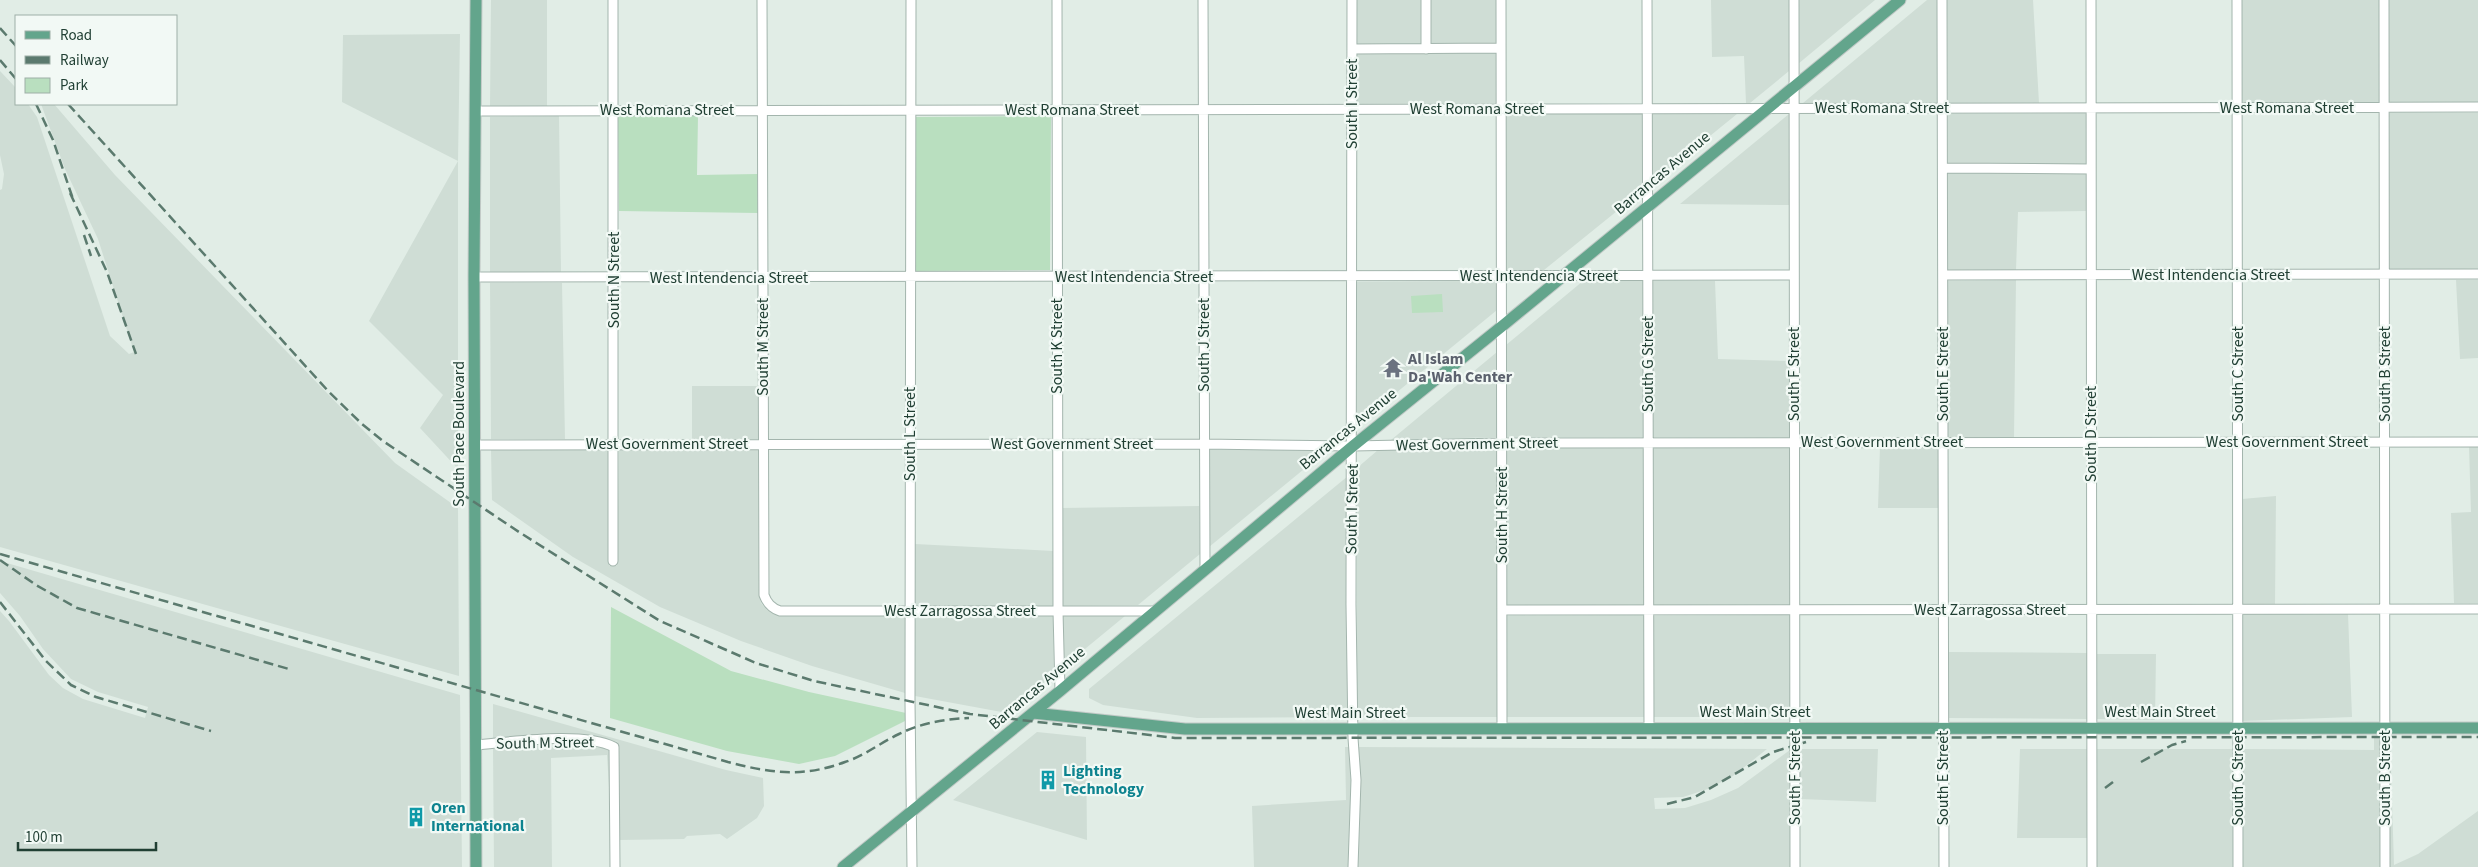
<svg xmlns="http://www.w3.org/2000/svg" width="2478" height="867" viewBox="0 0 2478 867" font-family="'Source Sans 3',sans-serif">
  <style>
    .built { fill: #cfddd5 }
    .green { fill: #b9dfbf }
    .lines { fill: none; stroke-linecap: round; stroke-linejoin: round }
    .minor-casing { stroke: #a3b5ad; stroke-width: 11 }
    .major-casing { stroke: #c1c9c6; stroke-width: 13 }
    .minor { stroke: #fff; stroke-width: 9 }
    .major { stroke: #63a58c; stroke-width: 11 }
    .rail { stroke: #5b7a6e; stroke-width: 2.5; stroke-dasharray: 10 5; stroke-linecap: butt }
    .labels { text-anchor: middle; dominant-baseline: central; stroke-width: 4.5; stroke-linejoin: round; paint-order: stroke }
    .street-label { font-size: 16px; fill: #203f33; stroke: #f2f9f5 }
    .worship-label { font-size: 16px; font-weight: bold; fill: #5b616d; stroke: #f2f9f5; text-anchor: start }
    .culture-label { font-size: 16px; font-weight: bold; fill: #0d838f; stroke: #f2f9f5; text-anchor: start }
  </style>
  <rect width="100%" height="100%" fill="#e1ede6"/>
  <path class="built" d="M491,0H547V106H490Z
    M1357,0H1496V103L1357,104Z
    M1711,0H1789V71L1750,103H1746L1744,56L1712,57Z
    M1798,0H1875L1798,64Z
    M1927,0H1938V103H1803Z
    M1947,0H2033L2039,103H1948Z
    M2242,0H2379L2380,102H2242Z
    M2389,0H2478V102H2389Z
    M460,34L458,161V469L420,428L443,395L369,321L458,161L342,102L343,35Z
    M0,71L16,88V104H28L37,117L110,336L129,354L134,352L98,239L65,169L41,104H54L115,175L395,463L458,508L459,676L0,547V190L2,189L4,174L0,155Z
    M2087,113V211L2018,212L2016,270H1948V114Z
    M2389,113H2478V269H2389Z
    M1506,114H1643V190L1544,270L1506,271Z
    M1652,114H1737L1652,183Z
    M1789,114V205L1680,204Z
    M559,116L561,272H490V117Z
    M2016,280L2014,437H1948V281Z
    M2456,280H2478V358L2460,359Z
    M1497,281V310L1357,425V282Z
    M1583,281H1643V437H1506V345Z
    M1652,281H1715L1718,359L1789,361V437H1652Z
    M490,283H562L565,439H491Z
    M1497,352V437L1391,440Z
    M692,386H758V439H692Z
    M1789,447L1790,604L1653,605L1652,448Z
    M1880,447H1939V508H1878Z
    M2469,447H2478V603H2454L2451,513L2471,512Z
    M1497,448L1498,717H1357V468L1378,450Z
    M1506,448H1643L1644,605H1507Z
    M758,449L759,595L761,603L767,610L780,616H906L905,693L812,666L741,641L660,607L573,557L492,500L491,450H610L609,566H617L619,450Z
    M1208,449L1326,451L1209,547Z
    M1348,476V717L1197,718L1103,705L1089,698V689Z
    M2276,496L2275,604H2243L2242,499Z
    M1199,506L1200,554L1138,605L1062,606V508Z
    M915,544L1053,551V606H915Z
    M0,561L460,695L462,867H0V611L9,621L49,675L63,688L83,699L145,718L148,707L98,692L71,679L43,649L20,616L0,593Z
    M2243,614H2348L2352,717L2243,721Z
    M1644,615V717H1507V616Z
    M1790,615V717H1653V616Z
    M1053,616L1054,674L1007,713L915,696V617Z
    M1062,616H1125L1063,667Z
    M1948,652L2087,653V719L1948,718Z
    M2096,654H2156L2155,720L2096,719Z
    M493,704L726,770L763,778L764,806L757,818L727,839L720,834L687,836L684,839L619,840L618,742L596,736L572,734L493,738Z
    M1037,732L1086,737L1087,840L953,800Z
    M2374,737H2381V867H2242L2243,749L2374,750Z
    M2390,737L2394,865L2418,854L2478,811V867H2390Z
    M529,745L595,746L609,750V787L607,755L551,758L552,867H494L493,749Z
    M1345,747H1349L1351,781L1349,867H1254L1252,806L1346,800Z
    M1358,747L1767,749L1733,776L1708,789L1683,797L1654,798L1655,809L1685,808L1711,800L1738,788L1790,750V867H1358L1361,781Z
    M1799,749H1878L1876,802L1800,799Z
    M2020,749H2087V838H2017Z
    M2096,749H2233V867H2096Z"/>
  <path class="green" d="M618,116H698L697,175L758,174V213L619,211Z
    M1051,116L1050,270L916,271V117Z
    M1442,294L1443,312L1412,313L1411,296Z
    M611,607L731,671L809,692L906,713L905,721L835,756L799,764L727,751L610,718Z"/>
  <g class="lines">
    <defs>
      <path id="minor" d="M762,0L764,595C767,603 771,608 780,611H1155
        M911,0L910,702L912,867
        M1057,0L1058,611L1060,691
        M1203,0L1205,570
        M1352,0L1351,605L1353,738L1356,780L1353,867
        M1426,0V49
        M1501,0L1502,729
        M1647,0L1649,729
        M1794,0L1795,867
        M1942,0L1944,867
        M2091,0L2092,867
        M2237,0L2238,867
        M2384,0L2385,867
        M1352,49L1501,48
        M476,111L2478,107
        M1943,168L2091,169
        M1943,275L2478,274
        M474,277L1794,275
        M475,445L1204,444L1353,446L1502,443L2478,442
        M613,561V0
        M1502,610L2478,609
        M476,745C512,742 582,731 614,747L615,867"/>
      <path id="major" d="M476,0L474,277L476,867
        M1033,713L1185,729L2478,728
        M843,867L1060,691L1353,446L1501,327L1900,0"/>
    </defs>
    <use href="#minor" class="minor-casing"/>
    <use href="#major" class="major-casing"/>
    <use href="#minor" class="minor"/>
    <use href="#major" class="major"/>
    <path class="rail" d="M0,28L16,46
      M0,60L16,79
      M36,104L53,140L73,199
      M68,104L329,392L362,424L383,441L519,532L660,621L756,663L814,681L970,714L1175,738L2478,737
      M70,193L107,272L136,354
      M84,235L91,256
      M0,554L728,762C770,773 802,778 845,762C864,756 880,743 899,734C921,723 945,719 969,718
      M0,560L36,585L77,608L289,669
      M0,602L46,661L71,685L96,697L211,731
      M2141,762L2172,745L2186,741
      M2105,788L2117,779
      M1667,804L1695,797L1773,752L1806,742"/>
  </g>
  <defs>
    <symbol id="temple-bare" viewBox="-9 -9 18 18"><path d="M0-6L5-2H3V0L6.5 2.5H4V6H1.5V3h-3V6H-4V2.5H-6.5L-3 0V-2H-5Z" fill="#6b7280" stroke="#f2f9f5" stroke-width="2.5" paint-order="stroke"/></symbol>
    <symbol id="building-bare" viewBox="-9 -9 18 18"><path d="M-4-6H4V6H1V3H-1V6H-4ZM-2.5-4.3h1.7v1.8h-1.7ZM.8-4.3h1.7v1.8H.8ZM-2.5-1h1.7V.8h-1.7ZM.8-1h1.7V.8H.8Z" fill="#0f9aa8" stroke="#f2f9f5" stroke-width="2.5" paint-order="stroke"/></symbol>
  </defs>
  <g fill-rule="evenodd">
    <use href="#temple-bare" x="1379" y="354" width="28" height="28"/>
    <use href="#building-bare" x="1034" y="766" width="28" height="28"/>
    <use href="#building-bare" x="402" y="803" width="28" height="28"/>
  </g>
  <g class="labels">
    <g class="street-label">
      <text transform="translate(1352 104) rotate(-90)">South I Street</text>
      <text x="1882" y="108">West Romana Street</text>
      <text x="2287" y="108">West Romana Street</text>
      <text x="1477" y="109">West Romana Street</text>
      <text x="667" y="110">West Romana Street</text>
      <text x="1072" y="110">West Romana Street</text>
      <text transform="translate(1662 173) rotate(-40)">Barrancas Avenue</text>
      <text x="2211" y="275">West Intendencia Street</text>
      <text x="1539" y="276">West Intendencia Street</text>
      <text x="1134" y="277">West Intendencia Street</text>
      <text x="729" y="278">West Intendencia Street</text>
      <text transform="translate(614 280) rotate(-90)">South N Street</text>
      <text transform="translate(1204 345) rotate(-90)">South J Street</text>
      <text transform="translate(1057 346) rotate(-90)">South K Street</text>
      <text transform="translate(763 347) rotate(-90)">South M Street</text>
      <text transform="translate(1648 364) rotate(-90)">South G Street</text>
      <text transform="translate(1794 374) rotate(-90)">South F Street</text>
      <text transform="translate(1943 374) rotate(-90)">South E Street</text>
      <text transform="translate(2238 374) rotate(-90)">South C Street</text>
      <text transform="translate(2385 374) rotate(-90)">South B Street</text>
      <text transform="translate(1348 429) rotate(-39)">Barrancas Avenue</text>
      <text transform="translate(459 434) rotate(-90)">South Pace Boulevard</text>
      <text transform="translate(910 434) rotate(-90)">South L Street</text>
      <text transform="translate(2091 434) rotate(-90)">South D Street</text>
      <text x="1882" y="442">West Government Street</text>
      <text x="2287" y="442">West Government Street</text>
      <text x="667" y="444">West Government Street</text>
      <text x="1072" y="444">West Government Street</text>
      <text transform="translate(1477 444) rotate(-1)">West Government Street</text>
      <text transform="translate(1352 509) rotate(-89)">South I Street</text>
      <text transform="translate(1502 515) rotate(-90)">South H Street</text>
      <text x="1990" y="610">West Zarragossa Street</text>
      <text x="960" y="611">West Zarragossa Street</text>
      <text transform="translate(1037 688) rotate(-40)">Barrancas Avenue</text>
      <text x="1755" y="712">West Main Street</text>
      <text x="2160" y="712">West Main Street</text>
      <text x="1350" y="713">West Main Street</text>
      <text transform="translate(545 743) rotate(-1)">South M Street</text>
      <text transform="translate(1795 778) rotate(-90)">South F Street</text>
      <text transform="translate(1943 778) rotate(-90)">South E Street</text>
      <text transform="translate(2238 778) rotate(-90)">South C Street</text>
      <text transform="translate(2385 778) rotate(-90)">South B Street</text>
    </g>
    <g class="worship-label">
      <text x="1408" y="359">Al Islam<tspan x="1408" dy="18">Da'Wah Center</tspan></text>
    </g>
    <g class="culture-label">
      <text x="1063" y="771">Lighting<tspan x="1063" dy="18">Technology</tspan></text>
      <text x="431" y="808">Oren<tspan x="431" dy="18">International</tspan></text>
    </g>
  </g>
  <rect x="15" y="15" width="162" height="90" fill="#f2f9f5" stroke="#9eafa7"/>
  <rect x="25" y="31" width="25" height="8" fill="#63a58c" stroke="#9eafa7"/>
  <text x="60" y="40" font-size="15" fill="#203f33">Road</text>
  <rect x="25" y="56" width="25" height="8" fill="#5b7a6e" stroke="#9eafa7"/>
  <text x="60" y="65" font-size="15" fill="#203f33">Railway</text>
  <rect x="25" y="78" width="25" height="15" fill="#b9dfbf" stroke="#9eafa7"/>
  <text x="60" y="90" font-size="15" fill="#203f33">Park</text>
  <path d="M18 842v8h138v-8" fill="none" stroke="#203f33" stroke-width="2.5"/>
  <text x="25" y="842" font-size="15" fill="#203f33" stroke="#f2f9f5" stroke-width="4" paint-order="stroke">100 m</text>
</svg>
